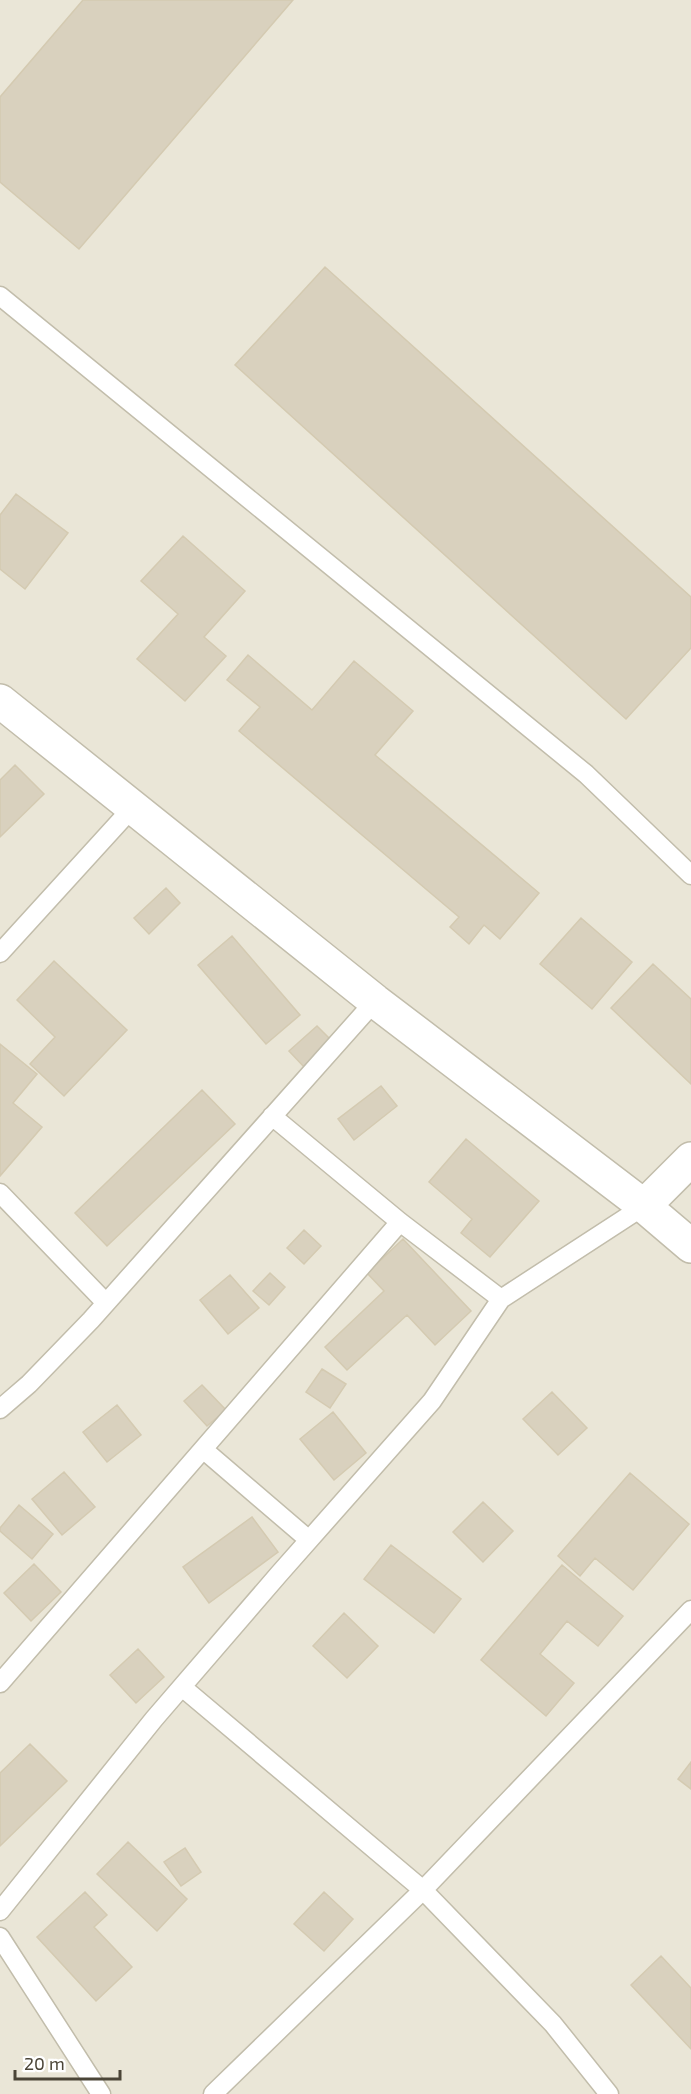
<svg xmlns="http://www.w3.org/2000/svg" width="691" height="2094" viewBox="0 0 691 2094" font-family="'Exo 2',sans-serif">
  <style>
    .residential { fill: #eae6d7 }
    .building { fill: #d9d1be; stroke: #d4cab1; stroke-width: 1.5 }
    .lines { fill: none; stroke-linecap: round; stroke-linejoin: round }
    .service-casing { stroke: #c2bdab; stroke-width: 21 }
    .minor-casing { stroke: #c2bdab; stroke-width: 36 }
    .service { stroke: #fff; stroke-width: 18 }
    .minor { stroke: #fff; stroke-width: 33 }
  </style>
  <rect width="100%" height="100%" fill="#f6f3ea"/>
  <path class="residential" d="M0,0H691V2094H0Z"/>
  <path class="building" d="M83,0H293L79,249L0,182V97Z
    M325,267L691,597V648L626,719L235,365Z
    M16,494L68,533L25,589L0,569V515Z
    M183,536L245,591L204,637L226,656L185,701L137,659L178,614L141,581Z
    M248,655L312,710L354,661L413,711L375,755L539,893L500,939L484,925L469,944L450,927L459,917L239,731L260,707L227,680Z
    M15,765L44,794L0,837V780Z
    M166,888L180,903L149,934L134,918Z
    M581,918L632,962L592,1009L540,964Z
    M232,936L300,1015L266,1044L198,965Z
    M54,961L127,1030L64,1096L30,1064L55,1037L17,1000Z
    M653,964L691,999V1084L611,1008Z
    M317,1026L333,1042L305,1068L289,1051Z
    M0,1044L37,1074L13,1103L42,1127L0,1176Z
    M381,1086L397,1106L354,1140L338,1119Z
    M202,1090L235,1124L107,1246L75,1213Z
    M466,1139L539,1201L490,1257L461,1233L472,1219L429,1182Z
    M304,1230L321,1246L304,1264L287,1248Z
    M403,1239L471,1311L435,1345L407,1315L347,1370L325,1347L384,1291L367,1273Z
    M270,1273L285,1287L269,1305L253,1291Z
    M230,1275L259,1308L228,1334L200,1300Z
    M322,1369L346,1384L330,1408L306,1392Z
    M202,1385L226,1410L207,1426L184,1401Z
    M552,1392L587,1428L558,1455L523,1419Z
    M117,1405L141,1435L107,1462L83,1432Z
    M333,1412L366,1453L334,1480L300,1439Z
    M64,1472L95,1507L62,1535L32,1499Z
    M630,1473L689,1524L633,1590L595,1558L580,1576L558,1556Z
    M483,1502L513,1531L483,1562L453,1532Z
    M19,1505L53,1534L32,1559L0,1531V1528Z
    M252,1517L278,1552L209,1603L183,1567Z
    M391,1545L461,1599L434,1633L364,1579Z
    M34,1564L61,1592L31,1621L4,1593Z
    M562,1565L623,1616L598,1646L567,1621L540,1654L574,1683L546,1716L481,1660Z
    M344,1613L378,1646L347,1678L313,1646Z
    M138,1649L164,1677L136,1703L110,1675Z
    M30,1744L67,1781L0,1846V1773Z
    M691,1762V1789L678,1779Z
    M128,1842L187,1899L157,1931L97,1874Z
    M185,1848L201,1872L181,1886L164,1862Z
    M85,1892L107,1915L94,1927L132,1967L96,2001L37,1937Z
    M324,1892L353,1919L324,1951L294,1924Z
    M661,1956L691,1988V2049L631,1985Z"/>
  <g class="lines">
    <defs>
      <path id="service" d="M0,296L586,774L691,875
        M0,953L133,807
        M272,1116L400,1222L501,1299
        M0,1193L106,1303
        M0,1409L29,1384L91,1320L375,1001
        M204,1450L309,1540
        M0,1683L400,1222
        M182,1687L423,1890L553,2024L609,2094
        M0,1911L154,1719L279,1574L432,1401L501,1299L644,1206
        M0,1937L101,2094
        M213,2094L423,1890L691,1610"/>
      <path id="minor" d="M0,701L375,1001L644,1206L691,1246
        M644,1206L691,1159"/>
    </defs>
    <use href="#service" class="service-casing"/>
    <use href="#minor" class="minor-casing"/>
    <use href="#service" class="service"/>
    <use href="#minor" class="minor"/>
  </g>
  <path d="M15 2070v9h105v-9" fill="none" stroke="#4b4537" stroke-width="3"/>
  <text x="24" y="2070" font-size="18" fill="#4b4537" stroke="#ffffff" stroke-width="4.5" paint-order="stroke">20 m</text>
</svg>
